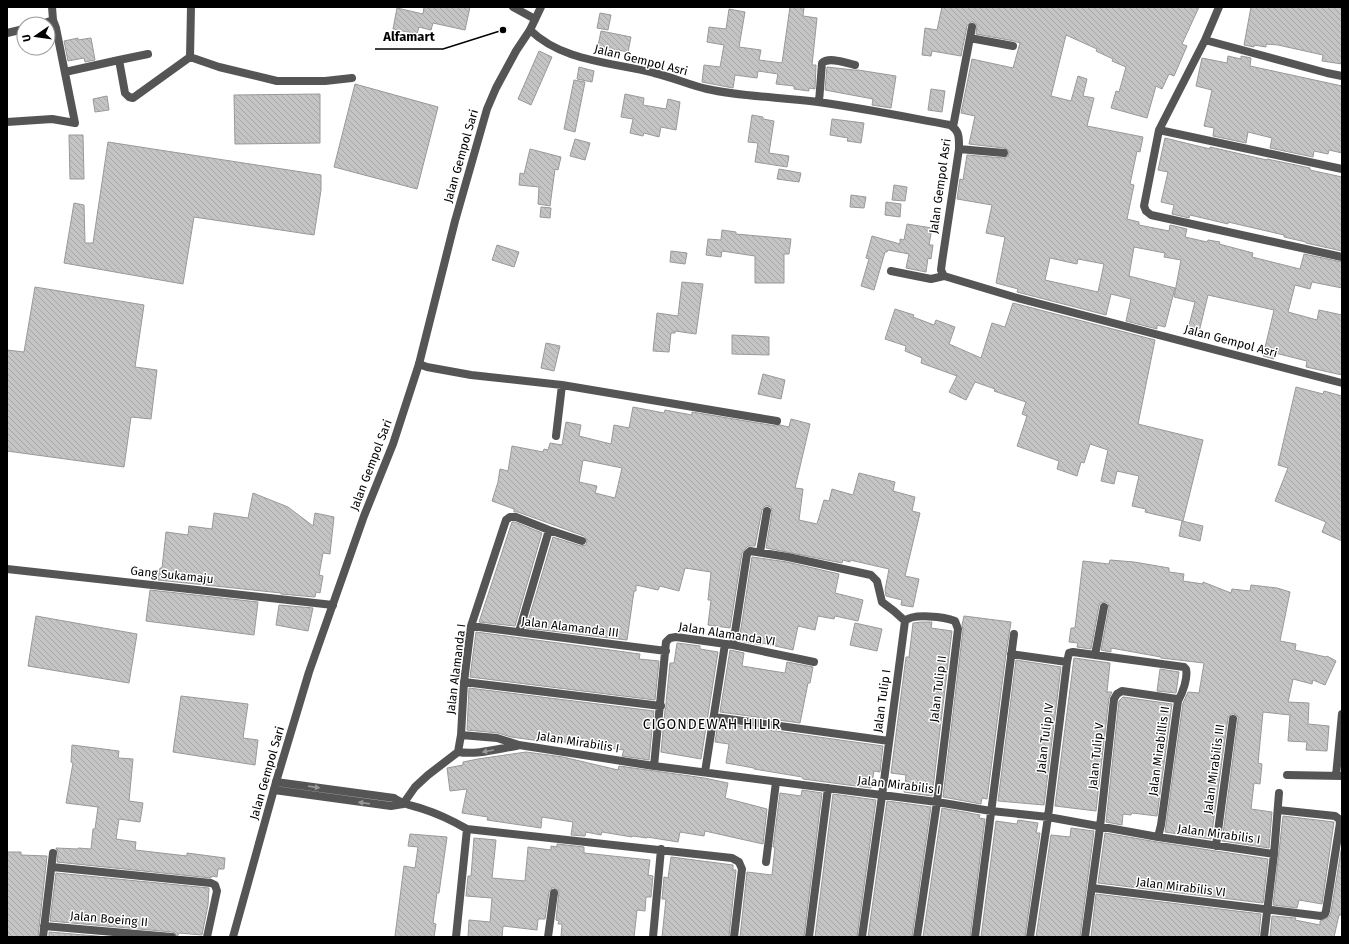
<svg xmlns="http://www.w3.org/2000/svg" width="1349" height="944" viewBox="0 0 1349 944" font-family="'Fira Sans',sans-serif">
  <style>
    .building { fill: url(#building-back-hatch); stroke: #999; fill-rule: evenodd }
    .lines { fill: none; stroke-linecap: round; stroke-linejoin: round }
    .minor { stroke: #555; stroke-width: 8 }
    .tertiary { stroke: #555; stroke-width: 8 }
    .oneway { fill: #999 }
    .labels { text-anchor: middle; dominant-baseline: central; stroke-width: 3; stroke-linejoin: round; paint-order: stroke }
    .street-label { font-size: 12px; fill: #000; stroke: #fff }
    .quarter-label { font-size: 14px; letter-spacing: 1px; fill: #000; stroke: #fff }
    .leader { fill: none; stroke: #000; stroke-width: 1.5 }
    .callout-dot { fill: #000; stroke: #fff; stroke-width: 1.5 }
    .callout-label { font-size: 13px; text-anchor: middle; font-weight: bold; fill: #000; stroke: #fff; stroke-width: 3; stroke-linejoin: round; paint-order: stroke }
  </style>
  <defs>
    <pattern id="building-back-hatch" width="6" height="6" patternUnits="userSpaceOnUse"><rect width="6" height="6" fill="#c4c4c4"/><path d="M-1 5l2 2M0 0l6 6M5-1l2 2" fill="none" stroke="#a7a7a7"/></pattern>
  </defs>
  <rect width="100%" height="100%" fill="#fff"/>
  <path class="building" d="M424,7H470L465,30L433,23L431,30L419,27L417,34L393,29L397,8L423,14Z
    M790,7H804L803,16L817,18L812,65H816L815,89L809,88V91L794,89V86L776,84L778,74L758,71L757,78L735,75L733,88L702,82L704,65L720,67L724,45L707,42L709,27L726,29L729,9L745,12L739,47L761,50L759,60L782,63Z
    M942,7H1199L1182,44L1187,46L1174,76L1169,74L1162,89L1156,86L1147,118L1111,108L1116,91L1119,92L1126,67L1112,61L1113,59L1096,51L1097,49L1066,35L1051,96L1071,101L1078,76L1087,79L1083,96L1094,98L1087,126L1143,137L1140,152L1137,151L1130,184L1134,185L1127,219L1139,222V225L1169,231L1170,225L1187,229L1185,237L1207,242L1208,240L1220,242L1219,244L1253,253L1252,257L1300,269L1304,254L1342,262V288L1312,282L1310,289L1295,285L1288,312L1317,320L1319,310L1342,315V375L1306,367L1307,361L1275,353L1274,359L1263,356L1274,310L1208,295L1198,336L1187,333L1195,302L1174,297L1181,260L1164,257L1165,253L1134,247L1129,276L1175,288L1165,327L1157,325V329L1126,321L1131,299L1111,294L1106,315L1017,292L1018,289L996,283L1005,237L986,233L992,205L957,199L960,179L963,180L967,155L1004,158L1008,156L1009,151L1004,148L969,144L975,116L961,113L972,59L1013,68L1020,43L1014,41L976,34L977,25L973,22H971L967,26L961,56L932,51L931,56L922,55L925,28L937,30ZM1050,258L1077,264L1078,259L1104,264L1098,292L1045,280Z
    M1251,7H1342V64L1322,61L1323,55L1278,45L1266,44V47L1254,45V47L1244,45Z
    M600,13L611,15L608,30L597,28Z
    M601,31L631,37L628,52L598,46Z
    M78,38V40L91,38L95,60L85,62L84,58L68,61L64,41Z
    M539,51L552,57L531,105L518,99Z
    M1228,56L1241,59V56L1251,58L1250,66L1342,86V153L1329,150L1328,154L1314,151L1313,157L1270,148L1272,138L1248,132L1246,143L1213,136L1214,128L1204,126L1212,90L1196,86L1202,58L1227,63Z
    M579,67L594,71L592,82L577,79Z
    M827,67L854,70H858L896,76L891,108L872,105L873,99L825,90Z
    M574,80L585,82L575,132L564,129Z
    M355,84L438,107L417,189L334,167Z
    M931,89L945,91L942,112L928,110Z
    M320,94V143L235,144L234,95Z
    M625,94L644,98L643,105L666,109L668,99L680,102L676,130L661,127L659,137L644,133L643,136L630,133L633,119L621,117Z
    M107,96L109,110L95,112L93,99Z
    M752,115L763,117V119L774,121L769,153L789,156L787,167L755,162L758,143L748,142Z
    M832,119L864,123L861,143L847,141L848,138L830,135Z
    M69,135H83L84,179H70Z
    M1165,138L1210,149V147L1267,160V159L1310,168V170L1342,177V251L1306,243V242L1284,237V235L1228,222V224L1190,215L1189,218L1172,214L1174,205L1161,202L1168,172L1158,170Z
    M575,139L590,143L585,160L570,156Z
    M108,142L321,175V190L314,235L194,217L183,284L64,263L74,203L84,205L85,243H93Z
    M530,149L561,157L558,170L555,169L550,206L538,204L539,187L519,185L520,173L524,174Z
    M779,169L801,173L799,182L777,179Z
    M894,185L907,187L905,201L892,200Z
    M851,195L866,197L864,208L850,207Z
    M886,202L901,204L900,217L885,215Z
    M541,207L551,208L550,218L540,217Z
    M907,224L932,228L929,245H933L931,259L928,258L926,272L906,268L909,254L888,250L887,252H885L874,290L861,286L869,259L866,258L872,236L900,244V239L904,240Z
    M722,230L736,232V234L791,239L789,254H784V283H755V256L722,251L721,257L706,255L708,239L721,240Z
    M497,245L519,252L514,267L492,260Z
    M671,251L687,253L685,264L670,262Z
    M682,282L703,284L696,334L675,331V333H671L669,352L653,351L657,313L678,316Z
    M35,287L144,305L135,367L157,370L151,419L131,417L124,467L7,451V350L24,352Z
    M1013,303L1155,340L1138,424L1203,440L1183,521L1145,512L1146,509L1132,506L1139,476L1117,471L1114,484L1101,481L1108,450L1090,444L1084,463L1081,462L1077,476L1057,469L1059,461L1017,446L1027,416L1022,414L1026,402L994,391L995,389L975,382L966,400L949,392L957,376L921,363L922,358L905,351L906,346L885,339L895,309L914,315L913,317L934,325L936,320L955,327L949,344L981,358L992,323L1005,327Z
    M732,335L769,337V355L732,354Z
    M546,343L560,346L554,371L541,368Z
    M763,374L785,380L781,399L758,394Z
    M1296,387L1323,394L1324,391L1342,396V541L1322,532L1326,522L1275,501L1288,468L1278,465Z
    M633,407L664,413L665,410L692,415V412L776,426L780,425L789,427L791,419L810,424L795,488L803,489L799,520L817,524L824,500L829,501L832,489L853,495L859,473L895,482L893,491L915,497L912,511L920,513L905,576L919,579L913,607L901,605L902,600L886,596L885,590L889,569L850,560V562L843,560L842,563L766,548L772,512L771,507L768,506H765L762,510L755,546H748L742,553L730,628L708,625L711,600H708L711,572L685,568L679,591L660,586L658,590L636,585V591H634L627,640L526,628L553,537L581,546L586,545L587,540L584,536L518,512H514V509L492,501L498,482L500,469L508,471L512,446L543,452L544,449L548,450L550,443L562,445L566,422L581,425L579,436L611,444L614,425L629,428ZM583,460L622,468L615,498L595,493L597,486L579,482Z
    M253,493L288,507L313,526L315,513L334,517L330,554L323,553L319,575L323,576L320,593L316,592L315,597L281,594V593L158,580L160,568H162L166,532L188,535L189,526L212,529L214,513L248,518Z
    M1182,521L1203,526L1200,541L1179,536Z
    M512,522H515L542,533L515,626L479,622Z
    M752,557L787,562L839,574L835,593L863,600L858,621L835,616L834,619L818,616L815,630L798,626L793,650L762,643V645L739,641Z
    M1110,560L1134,562L1169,568V572L1184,574L1183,581L1203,584V582L1231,593L1232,589L1250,591L1251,585L1277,588L1290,592L1280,641L1296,644L1295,650L1326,657L1327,656L1336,661L1325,685L1313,680L1312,684L1293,679L1288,702L1309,703L1308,724L1329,726L1327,751L1306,750L1307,742L1288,741L1290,715L1263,712L1258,763L1262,764L1260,784L1254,783L1251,809L1272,812L1269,848L1222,841L1238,720V717L1234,714H1231L1228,718L1211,839L1165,832L1183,703L1188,692L1199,693L1204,663L1161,658V657L1111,648V652L1101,650L1109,608L1108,603L1105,602L1100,603L1099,606L1091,649L1077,647L1078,643L1069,642L1071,628H1075L1083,561L1109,564Z
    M150,590L258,602L254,635L146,621Z
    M279,605L313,608L308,631L276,625Z
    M36,616L137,634L129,683L28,666Z
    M964,616L1011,622L1006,654L987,799L982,798L981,804L943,797L963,630L962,625Z
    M922,622H932L931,628L952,631L932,796L904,792L906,775L891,773L906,657H909L913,623Z
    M855,623L882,629L877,651L850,645Z
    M476,632L640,654L639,659L659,661L655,700L470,677Z
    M677,643L700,646V649L718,652L701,759L661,752L665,710L666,706V703L670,663H674Z
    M730,650L744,653L742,666L785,673L787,662L813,667L810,683H808L800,723L720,712Z
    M1074,658L1110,663L1107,692H1112L1109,698L1096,811L1055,806Z
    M1016,660L1061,667L1044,805L998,801Z
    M1160,669L1179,672L1176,693L1157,691Z
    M469,688L654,711L649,760L622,756L624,750L542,739L541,741L511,737L498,733L467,730Z
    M181,696L248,704L243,738L258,740L255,765L173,752Z
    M1123,697L1172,704L1157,816L1132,813L1131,815L1123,814L1122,825L1106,822L1119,701Z
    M718,723L883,746L880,772L874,771L871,788L803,779L802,777L754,769V768L726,763L729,744L715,742Z
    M72,745L119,751L118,758L133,759L129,801L143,803L140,822L119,819L116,839L136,842L135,850L187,856V853L225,858L224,869H218L217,877L212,876L211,878L57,862L58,853L56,848L78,849V848L91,849L93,829H95L98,807L66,803L73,763L71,762Z
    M526,752L563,757L618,770L619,766L704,778L728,783L725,798L767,809L763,844L705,831L704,836L680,832L678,842L647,837V838L633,836L632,837L602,832L601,835L586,832L585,836L571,835L573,822L542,817L541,828L487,820L488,817L462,813L467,789L450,791L447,768L463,765V762L478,759Z
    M802,790L822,793L804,937H740L747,872L772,875L775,847H773L780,793L801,796Z
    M833,794L876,800L857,937H815Z
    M887,801L931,807L912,937H868Z
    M942,808L980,815L979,818L985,819L970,937H923Z
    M1283,816L1334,822L1322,904L1299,900L1297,908L1273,905Z
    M1018,820L1038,823L1036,833H1040L1025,937H981L996,821L1017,824Z
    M1071,828L1094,831L1080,937H1036L1051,835L1070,837Z
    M1105,833L1157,842L1268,859L1263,903L1098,883Z
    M410,834L447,837L439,893H437L433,923L436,924L434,937H395V936L404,866L415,868L418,847L408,846Z
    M474,838L496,840L492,878L525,881L528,847L551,850V846L557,847V844L584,847V853L650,860L648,875L653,876L651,897H646L645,911L637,910L634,937H561L562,924H558L559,921L556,920L559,891L554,888H552L549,892L545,919H538L537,930L503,926L502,937H468L469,920L490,922L492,898L466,896L468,876H471Z
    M1342,845V915H1339L1334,937H1270L1272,916L1296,918L1295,920L1320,925V921L1329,917L1331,912Z
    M7,852H21V855L47,856L38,937H7Z
    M671,857L733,865V870H736L729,937H662L666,899H662L664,877L668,878Z
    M56,873L209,888L208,905L202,935L179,933L177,937L175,933L172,932L50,921Z
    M1096,894L1261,914L1259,935L1258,937H1091Z
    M49,932L108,937H49Z"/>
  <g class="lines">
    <path class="minor" d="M513,7L535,19
      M1219,7L1205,40L1159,130L1144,206L1146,211L1151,215L1342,257
      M42,24L53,20L52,7
      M530,30C563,62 612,62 654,73C672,77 689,85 707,89C743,97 781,97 818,102C862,108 906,117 950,125C960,131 959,138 959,149L942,262L941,270L944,276L1014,297L1342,383
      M7,33L24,29
      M970,38L1013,46
      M1205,40L1327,73L1342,76
      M190,57L219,67L277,81H325L352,78
      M119,60L148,54
      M65,72L119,60L125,93L129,97L133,98L190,57L191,7
      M819,102L822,63C829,56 846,63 855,65
      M7,122L52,119L75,123L56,28L53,20
      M953,127L972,27
      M1159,130L1342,169
      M959,149L1004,153
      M891,271L931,279L944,276
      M419,364L427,367L471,375L562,385L777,421
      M556,436L562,385
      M760,552L767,511
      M7,569L333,605
      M471,626L666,651
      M519,632L549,530
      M733,645L747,554L750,551L788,557L871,575L877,581L882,602L894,611L905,621
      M1011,654L1067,662
      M1095,655L1104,607
      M464,682L661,706
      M714,717L889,741
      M461,735L497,738L519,745L654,766L937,802L991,811L1048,817L1158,837L1274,854
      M458,752L461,735L464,682L471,626L506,520L510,517H516L549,530L582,541
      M654,766L666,642L670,638L676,637L733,645L814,662
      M705,772L725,644
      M1287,775L1342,776
      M1336,776L1342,714
      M276,782L394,798C404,805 411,805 423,809C439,814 453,821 467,829L456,937
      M274,790L391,806L403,804
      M403,804L415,787L428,775L458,752C477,755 497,749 516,746
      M467,829L732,858L739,862L742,869L734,937
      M1216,846L1233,719
      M766,862L776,782
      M52,867L211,883L215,885L217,891L207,937
      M1092,888L1321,916L1325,914L1326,911L1340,823L1339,819L1335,816L1278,810
      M44,926L172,937
      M43,937L53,853
      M548,937L554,893
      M653,937L661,849
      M809,937L828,788
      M862,937L882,796L905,621C913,613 945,617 955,621L958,629L937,802L917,937
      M975,937L1014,634
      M1030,937L1048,817L1067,662L1069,653L1073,652L1184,667L1186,669C1188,678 1183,692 1178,701
      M1085,937L1100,827L1114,699L1117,694L1122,691L1177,699L1178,701L1161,825L1158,837
      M1264,937L1274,854L1279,793"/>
    <path class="tertiary" d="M233,937L276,782L309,672L364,516L393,444L419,364L455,221L487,109L496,88L516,51L530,30L541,7"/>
  </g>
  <defs><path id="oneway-solid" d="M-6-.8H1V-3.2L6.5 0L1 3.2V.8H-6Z"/></defs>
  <g class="oneway">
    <use href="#oneway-solid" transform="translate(488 751) rotate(170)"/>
    <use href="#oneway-solid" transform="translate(314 787) rotate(8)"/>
    <use href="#oneway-solid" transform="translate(364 803) rotate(-172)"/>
  </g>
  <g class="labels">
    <g class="street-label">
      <text transform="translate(641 60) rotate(14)">Jalan Gempol Asri</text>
      <text transform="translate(461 156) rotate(-74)">Jalan Gempol Sari</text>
      <text transform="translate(940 186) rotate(-82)">Jalan Gempol Asri</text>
      <text transform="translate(1231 341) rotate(15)">Jalan Gempol Asri</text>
      <text transform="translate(371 465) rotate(-69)">Jalan Gempol Sari</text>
      <text transform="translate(172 575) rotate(6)">Gang Sukamaju</text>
      <text transform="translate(570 627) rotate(7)">Jalan Alamanda III</text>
      <text transform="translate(727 634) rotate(9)">Jalan Alamanda VI</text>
      <text transform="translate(456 669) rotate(-83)">Jalan Alamanda I</text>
      <text transform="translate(938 689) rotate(-83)">Jalan Tulip II</text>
      <text transform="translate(882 701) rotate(-82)">Jalan Tulip I</text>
      <text transform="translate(1045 738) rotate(-83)">Jalan Tulip IV</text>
      <text transform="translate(578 742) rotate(9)">Jalan Mirabilis I</text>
      <text transform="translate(1159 751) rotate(-82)">Jalan Mirabillis II</text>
      <text transform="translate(1096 756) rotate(-84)">Jalan Tulip V</text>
      <text transform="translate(1214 769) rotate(-82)">Jalan Mirabilis III</text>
      <text transform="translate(267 773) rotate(-74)">Jalan Gempol Sari</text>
      <text transform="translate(899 785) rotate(7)">Jalan Mirabilis I</text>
      <text transform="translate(1219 834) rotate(8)">Jalan Mirabilis I</text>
      <text transform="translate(1181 887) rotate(7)">Jalan Mirabilis VI</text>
      <text transform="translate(109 919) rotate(5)">Jalan Boeing II</text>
    </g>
    <g class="quarter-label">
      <text x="712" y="724">CIGONDEWAH HILIR</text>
    </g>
  </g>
  <path class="leader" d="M503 30L443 49H375"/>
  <circle class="callout-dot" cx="503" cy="30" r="4"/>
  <g class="callout-label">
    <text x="409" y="41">Alfamart</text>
  </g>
  <rect width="1349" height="944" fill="none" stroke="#000000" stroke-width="16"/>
  <g transform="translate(36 36) rotate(257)"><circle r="19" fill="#ffffff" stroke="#999999"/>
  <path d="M0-3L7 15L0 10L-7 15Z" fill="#000000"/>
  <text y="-6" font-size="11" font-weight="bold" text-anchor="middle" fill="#000000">U</text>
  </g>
</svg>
